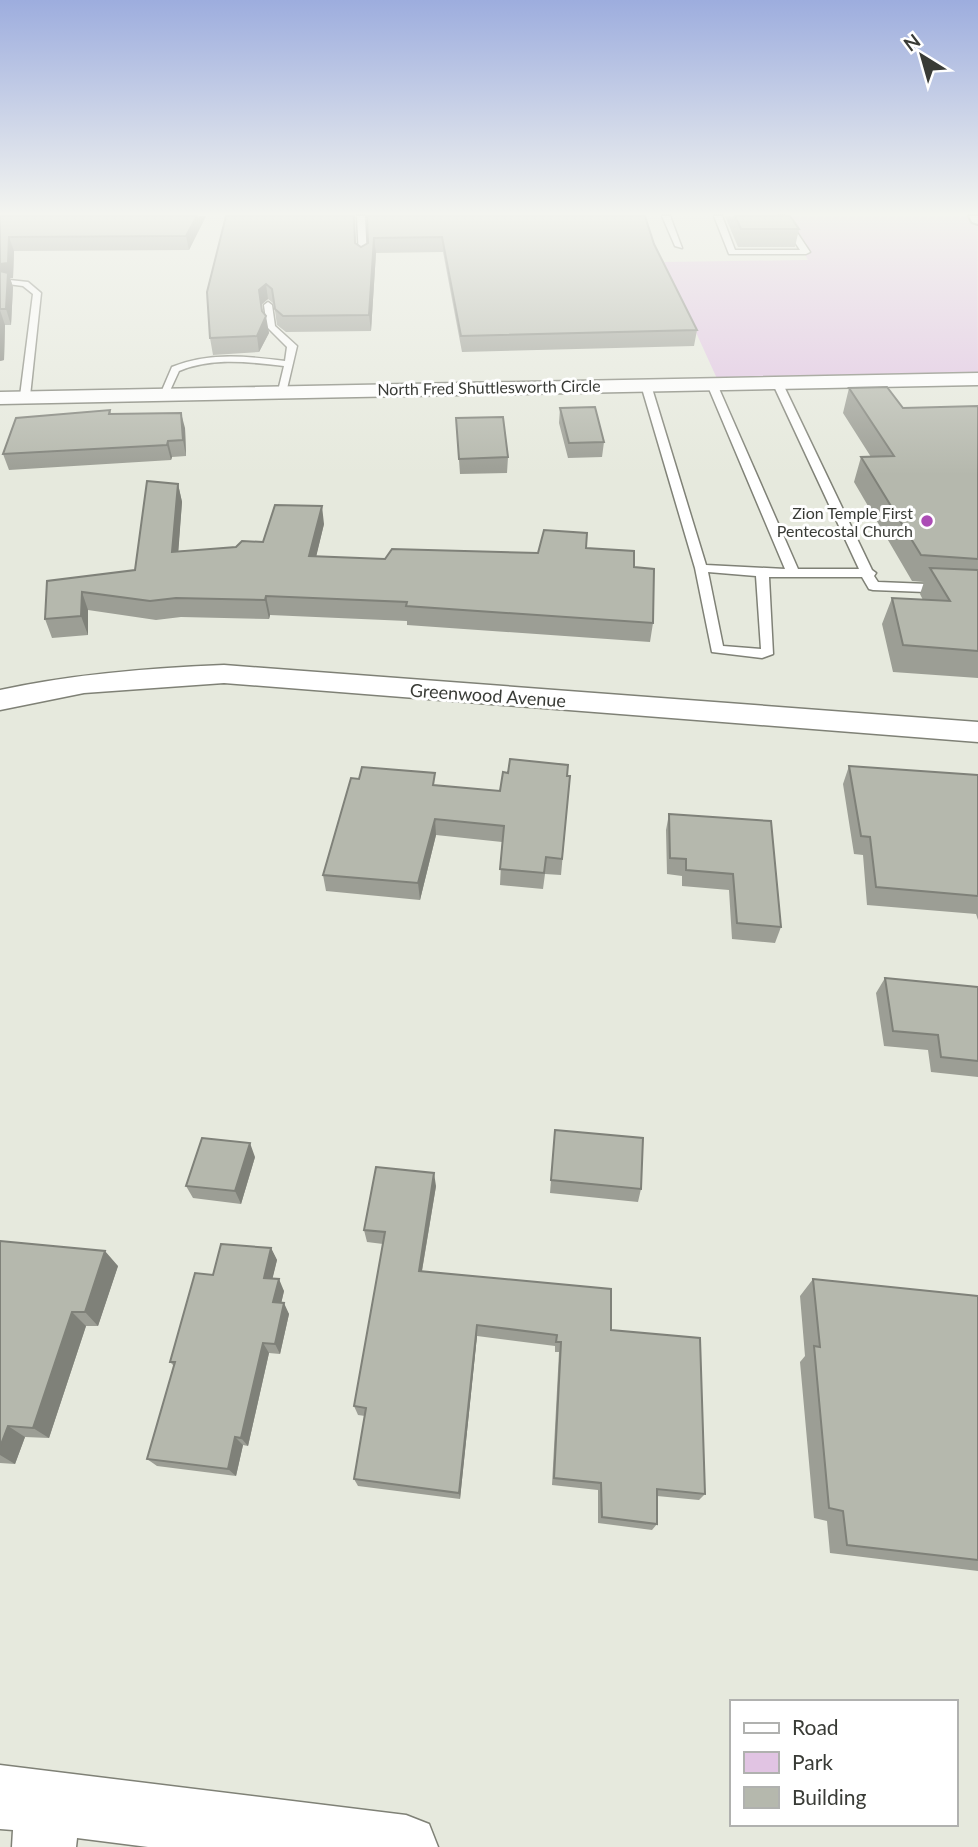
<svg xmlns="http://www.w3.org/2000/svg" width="978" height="1847" viewBox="0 0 978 1847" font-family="Lato,sans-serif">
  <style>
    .green { fill: #e1c4e3 }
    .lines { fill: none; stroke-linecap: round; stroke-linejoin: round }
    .lane-casing { stroke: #7f8176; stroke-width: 3 }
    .street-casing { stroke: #7f8176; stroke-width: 3 }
    .primary-casing { stroke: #7f8176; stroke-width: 4 }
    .lane { fill: #fff; fill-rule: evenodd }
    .street { fill: #fff; fill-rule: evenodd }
    .primary { fill: #fff; fill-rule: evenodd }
    .wall { fill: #9c9e95 }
    .shaded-wall { fill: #7f8179 }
    .building { fill: #b5b8ad; stroke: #7f8179; stroke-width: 2 }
    .poi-dot { fill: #ac4cb5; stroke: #fff; stroke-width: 2.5 }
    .labels { text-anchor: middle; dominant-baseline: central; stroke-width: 6; stroke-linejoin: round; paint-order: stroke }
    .far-street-label { font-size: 16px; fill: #393b36; stroke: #fff }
    .far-poi-label { font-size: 16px; fill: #393b36; stroke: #fff; text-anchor: end }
    .street-label { font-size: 18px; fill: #393b36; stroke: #fff }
  </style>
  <rect width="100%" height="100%" fill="#e6e9dd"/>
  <path class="green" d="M786,216H977L978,379L719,383L664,262L808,260Z"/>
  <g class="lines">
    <defs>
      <path id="lane" d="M357,216H365L367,258L363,260L359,258Z
        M662,216H670L682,248L675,246Z
        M714,216H722L735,250H800L778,216H786L810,252L806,254H729Z
        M0,279L28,282L41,293L30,396L25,399L20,396L33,294L23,286L0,283Z
        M268,302L272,305L275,326L297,346L286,393L278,391L284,366C248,362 213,357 179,371L168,395H160L172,367C209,352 246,356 285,361L287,347L267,327L264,305Z
        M777,379L782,382L872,570L876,573L874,576L878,582L978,586V594L873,590L869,589L862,577H769L773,654L762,658L712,652L695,568L641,385L646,382L651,385L706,565L785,569L707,384L712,381L717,384L798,569H859L772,382ZM708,572L756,576L761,649L723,646Z"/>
      <path id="street" d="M978,373V385L0,404V392Z
        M224,665L978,722V742L224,683L84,693L0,710V690C74,674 148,668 224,665Z
        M0,1765L406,1815L429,1824L438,1847H148L77,1838L76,1847H12L13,1830L0,1829Z"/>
      <path id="primary" d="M969,216H978V224L972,222Z"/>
    </defs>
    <use href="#lane" class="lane-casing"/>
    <use href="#street" class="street-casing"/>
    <use href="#primary" class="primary-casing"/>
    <use href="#lane" class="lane"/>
    <use href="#street" class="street"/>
    <use href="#primary" class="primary"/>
  </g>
  <path class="wall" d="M0,216H206L189,250L14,251L13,278H10L13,287L11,325H5L4,360L0,361Z
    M354,216L356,244L361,247L368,243L367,216L654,244L697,330L694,346L462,352L443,252L376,253L371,331L286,332L277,325L274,304L268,299L261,305L269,333L259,352L213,355L210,338L207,292Z
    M725,216H790L799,229L795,247H738Z
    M849,388L903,408L978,406V678L893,672L882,624L892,598L923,600L920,594L924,582L912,581L854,482L861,457H871L843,413Z
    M560,408L604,442L602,457L568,458L559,423Z
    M110,410L111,414L185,428L186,456L172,457L171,460L9,470L3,454Z
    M456,418L508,457L507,473L460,474Z
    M178,484L182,502L178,551L236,547L263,542L324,524L316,556L385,559L538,553L586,548L634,567L653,623L650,642L407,625V621L270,615L269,619L181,617L156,620L88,610V635L52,638L45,619L47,581L135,570Z
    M849,766L978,775V920L976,914L867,905L863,855L854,854L843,784Z
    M567,776H570L561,875L545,874L543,889L500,885L502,842L436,835L420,900L326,891L323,875L436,785L500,791Z
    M669,814L771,821L781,927L775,943L732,939L729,890L682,886V876L667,874L666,830Z
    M885,978L978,987V1077L931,1072L928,1050L884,1046L876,993Z
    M555,1130L641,1189L638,1202L550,1193Z
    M255,1157L241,1204L193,1198L186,1186Z
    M436,1186L422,1271L611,1330L705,1494L699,1500L657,1496V1524L652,1530L598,1523V1490L552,1485L559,1352H555V1346L477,1336L460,1499L358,1486L354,1479L365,1416L358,1415L354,1406L383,1244L367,1242L364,1230Z
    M0,1241L118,1266L98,1326H86L49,1438L25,1437L15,1464L0,1463Z
    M271,1248L277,1260L272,1279L284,1291L281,1303L289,1314L280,1354L269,1353L248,1446L243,1445L236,1476L157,1466L147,1459L174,1366L170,1362L213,1275Z
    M813,1279L978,1296V1571L830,1553L827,1521L814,1518L800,1362L805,1356L800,1296Z"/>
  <path class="shaded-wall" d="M197,216H206L189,250L186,236Z
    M9,237L14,251L13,278H10L13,287L11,325L6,309L0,279V264Z
    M374,238L376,253L371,331L369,315Z
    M266,284L268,299L261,305L264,322L266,316L269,333L259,352L257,336L259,290Z
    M0,310L5,325L4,360L0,361Z
    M181,413L185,428L186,456L183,440Z
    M168,441L172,457L171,460L167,445Z
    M178,484L182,502L177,570L172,552Z
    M322,506L324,524L312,574L309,556Z
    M82,592L88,610V635L81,616Z
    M266,596L270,615L269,619L265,600Z
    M435,819L436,835L420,900L418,883Z
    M250,1143L255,1157L241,1204L235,1191Z
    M434,1173L436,1186L420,1282L419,1271Z
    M271,1248L277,1260L270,1289L264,1278Z
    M105,1251L118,1266L98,1326L85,1312Z
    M279,1279L284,1291L279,1313L273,1302Z
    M284,1303L289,1314L280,1354L275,1344Z
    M72,1312L86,1326L49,1438L33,1428Z
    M477,1325V1336L460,1499L459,1493Z
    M263,1343L269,1353L248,1446L241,1438Z
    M8,1426L25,1437L15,1464L0,1455V1447Z
    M235,1437L243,1445L236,1476L228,1469Z"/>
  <path class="building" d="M0,216H197L186,236L9,237L8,263L0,264Z
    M226,216H354L355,243L361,247L368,243L367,216H645L654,244L697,330L461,336L442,237L374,238L369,315L283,316L275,309L272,289L266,284L259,290L262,311L266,316L257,336L210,338L207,292Z
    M735,216H790L799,229H741Z
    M0,271L8,273L6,309H0Z
    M887,387L903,408L978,406V559L921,555L861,457L894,456L849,388Z
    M595,407L604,442L569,443L560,408Z
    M110,410L109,414L181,413L183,440L168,441L167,445L3,454L16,418Z
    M503,417L508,457L459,459L456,418Z
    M147,481L178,484L172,552L236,547L242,541L263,542L275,505L322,506L309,556L385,559L392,549L538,553L544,530L587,533L586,548L634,551V567L654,569L653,623L406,606L407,602L266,596L265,600L176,598L150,601L82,592L81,616L45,619L47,581L135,570Z
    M930,568L978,570V651L903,645L892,598L950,601Z
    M510,759L568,765L567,776H570L562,859L546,857L544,873L500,869L504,826L435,819L418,883L323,875L351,778L359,779L362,767L435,773L433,785L500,791L503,772L508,773Z
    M849,766L978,775V896L876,887L870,837L861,836Z
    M669,814L771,821L781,927L737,923L733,874L686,870V859L670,858Z
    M885,978L978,987V1061L941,1057L938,1035L893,1031Z
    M555,1130L643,1138L641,1189L551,1180Z
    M202,1138L250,1143L235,1191L186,1186Z
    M376,1167L434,1173L419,1271L611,1289V1330L700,1338L705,1494L657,1489V1524L602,1517L601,1483L554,1478L561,1342H556L557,1335L477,1325L459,1493L354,1479L366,1408L354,1406L385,1232L364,1230Z
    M0,1241L105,1251L85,1312H72L33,1428L8,1426L0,1447Z
    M221,1244L271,1248L264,1278L279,1279L273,1302L284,1303L275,1344L263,1343L241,1438L235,1437L228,1469L147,1459L175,1362H170L195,1273L213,1275Z
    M813,1279L978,1296V1560L847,1545L843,1511L829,1508L814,1346L820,1347Z"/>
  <linearGradient id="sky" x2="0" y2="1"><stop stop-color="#9dadde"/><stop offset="0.45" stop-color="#f4f5f0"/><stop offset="1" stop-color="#f4f5f0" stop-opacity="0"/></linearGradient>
  <rect width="978" height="475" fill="url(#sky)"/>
  <circle class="poi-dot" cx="927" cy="521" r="7"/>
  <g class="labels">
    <g class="far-street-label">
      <text transform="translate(489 387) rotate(-1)">North Fred Shuttlesworth Circle</text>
    </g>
    <g class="far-poi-label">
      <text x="913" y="512">Zion Temple First<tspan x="913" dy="18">Pentecostal Church</tspan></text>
    </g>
    <g class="street-label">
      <text transform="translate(488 695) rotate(4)">Greenwood Avenue</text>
    </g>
  </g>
  <rect x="730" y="1700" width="228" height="126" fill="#ffffff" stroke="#b0b1af" stroke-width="2"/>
  <rect x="744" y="1723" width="35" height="10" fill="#ffffff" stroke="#b0b1af" stroke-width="2"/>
  <text x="792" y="1735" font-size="21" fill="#393b36">Road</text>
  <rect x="744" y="1752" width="35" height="21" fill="#e1c4e3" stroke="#b0b1af" stroke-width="2"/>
  <text x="792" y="1770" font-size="21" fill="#393b36">Park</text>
  <rect x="744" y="1787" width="35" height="21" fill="#b5b8ad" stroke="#b0b1af" stroke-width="2"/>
  <text x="792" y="1805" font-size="21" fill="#393b36">Building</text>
  <g transform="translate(922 56) rotate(323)" stroke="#ffffff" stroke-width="5" paint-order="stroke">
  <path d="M0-5L12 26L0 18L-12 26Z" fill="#393b36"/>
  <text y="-10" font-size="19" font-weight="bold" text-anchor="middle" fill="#393b36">N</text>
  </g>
</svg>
